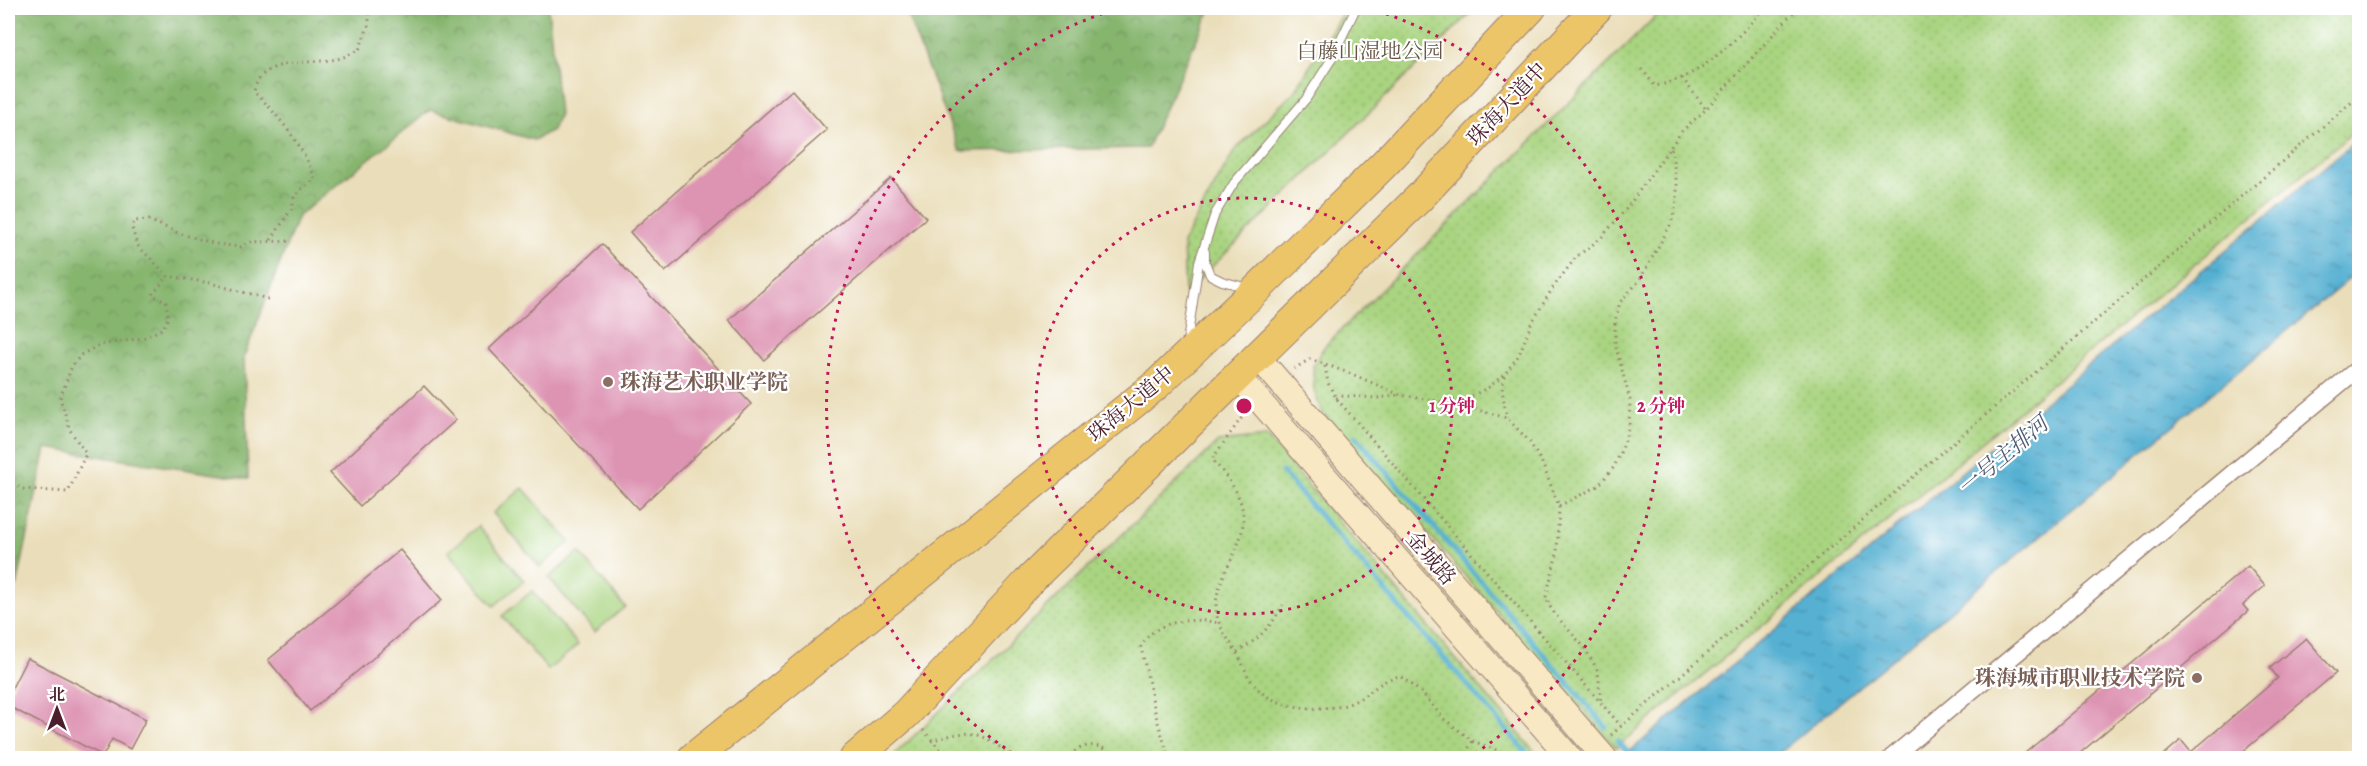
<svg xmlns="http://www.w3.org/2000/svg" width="2367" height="766" viewBox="0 0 2367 766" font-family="Alegreya,'Noto Serif SC',serif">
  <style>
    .forest { fill: url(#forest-crowns); stroke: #686a4c; stroke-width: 1.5 }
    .park { fill: url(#park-dots); stroke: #7a7a56; stroke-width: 1.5 }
    .pitch { fill: #a9d480; stroke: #7a7a56; stroke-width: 1.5 }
    .water { fill: url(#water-ripples); stroke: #4f687e; stroke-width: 1.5 }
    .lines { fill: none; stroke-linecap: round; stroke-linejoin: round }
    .stream { stroke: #54b0d2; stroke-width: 5 }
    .building { fill: #dd93b2 }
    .lane-casing { stroke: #9a7e72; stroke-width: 10 }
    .street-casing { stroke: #9a7e72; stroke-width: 19 }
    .secondary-casing { stroke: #9a7e72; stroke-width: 26 }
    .highway-casing { stroke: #9a7e72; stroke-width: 32 }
    .path { stroke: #9a7e72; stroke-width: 3; stroke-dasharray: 1.5 4.5; stroke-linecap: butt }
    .lane { stroke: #fff; stroke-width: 8 }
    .street { stroke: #fff; stroke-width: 16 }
    .secondary { stroke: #f8e8c3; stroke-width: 24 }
    .highway { stroke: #edc569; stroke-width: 30 }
    .ring { fill: none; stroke: #c2185b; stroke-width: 3; stroke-dasharray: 3 6 }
    .education-dot { fill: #8d6e63; stroke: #fff; stroke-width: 2 }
    .labels { text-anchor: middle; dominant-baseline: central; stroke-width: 4.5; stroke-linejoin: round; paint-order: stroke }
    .park-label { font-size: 21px; fill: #654; stroke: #fff }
    .street-label { font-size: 21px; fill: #4a1f2b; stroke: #fff }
    .education-label { font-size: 21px; font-weight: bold; fill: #785e54; stroke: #fff; text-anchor: start }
    .water-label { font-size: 22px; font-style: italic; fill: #4e596e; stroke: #fff }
    .centre { fill: #c2185b; stroke: #fff; stroke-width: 3 }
    .ring-label { font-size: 18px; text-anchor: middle; font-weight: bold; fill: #c2185b; stroke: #fff; stroke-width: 4.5; stroke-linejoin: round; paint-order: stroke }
  </style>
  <defs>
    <pattern id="forest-crowns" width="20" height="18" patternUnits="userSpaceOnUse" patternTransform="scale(1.5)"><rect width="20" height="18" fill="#86b66e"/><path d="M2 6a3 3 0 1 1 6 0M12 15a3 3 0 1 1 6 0" fill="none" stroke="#70935b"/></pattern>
    <pattern id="park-dots" width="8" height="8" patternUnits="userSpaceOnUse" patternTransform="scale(1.5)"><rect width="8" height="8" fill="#a9d480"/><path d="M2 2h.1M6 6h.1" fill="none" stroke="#93b66f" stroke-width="1.8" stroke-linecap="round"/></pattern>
    <pattern id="water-ripples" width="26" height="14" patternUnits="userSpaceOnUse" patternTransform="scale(1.5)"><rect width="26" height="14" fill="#54b0d2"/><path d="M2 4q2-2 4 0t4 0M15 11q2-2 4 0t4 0" fill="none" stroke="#488fab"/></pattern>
  </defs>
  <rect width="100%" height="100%" fill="#fff"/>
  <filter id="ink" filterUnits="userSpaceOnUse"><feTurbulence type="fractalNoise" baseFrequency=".0167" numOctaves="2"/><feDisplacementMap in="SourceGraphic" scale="12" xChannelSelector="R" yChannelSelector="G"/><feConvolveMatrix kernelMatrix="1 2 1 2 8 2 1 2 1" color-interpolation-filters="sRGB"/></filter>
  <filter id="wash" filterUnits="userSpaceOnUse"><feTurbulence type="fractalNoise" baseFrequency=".008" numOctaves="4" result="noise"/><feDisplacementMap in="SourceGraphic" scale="24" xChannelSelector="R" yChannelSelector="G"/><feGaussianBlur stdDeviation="1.35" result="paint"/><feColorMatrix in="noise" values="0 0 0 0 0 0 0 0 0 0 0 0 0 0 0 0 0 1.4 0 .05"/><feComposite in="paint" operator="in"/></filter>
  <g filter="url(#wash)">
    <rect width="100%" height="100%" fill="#eadeba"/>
    <path class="forest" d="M8,8H548L559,115L552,130L534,140L430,110L298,216L244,357L248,479L46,448L17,586L8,582Z
      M903,8H1211L1147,148L960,151L905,9Z"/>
    <path class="park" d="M1342,8H1476L1185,293L1183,242L1235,150L1295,91L1341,15Z
      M1664,8H2359V127L1616,748L1322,413L1314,390L1313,366L1324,347Z
      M1267,437L1540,758H891L1218,442Z"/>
    <path class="pitch" d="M523,488L570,542L540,567L493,513Z
      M478,526L524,581L494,606L448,552Z
      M579,552L625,607L595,632L549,578Z
      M532,591L578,645L548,670L502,616Z"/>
    <path class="water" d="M2359,138V271L1773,758H1622Z"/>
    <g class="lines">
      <path class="stream" d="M1355,435L1606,727
        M1282,472L1531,758
        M1618,741L1633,758"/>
    </g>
    <g id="blocks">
      <path class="building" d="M792,90L827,130L665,272L630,232Z
        M891,178L926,218L764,360L729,320Z
        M602,244L751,404L638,509L489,349Z
        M424,386L456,420L360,506L330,473Z
        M400,550L442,600L310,711L268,660Z
        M2248,566L2265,586L2243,605L2248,611L2073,759H2018Z
        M2306,638L2336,673L2234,759H2159L2181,740L2191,752L2278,678L2270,668Z
        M27,658L146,719L130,749L112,739L103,756L8,706V696Z"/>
    </g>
  </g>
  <g filter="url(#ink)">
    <use href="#blocks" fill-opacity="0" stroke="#9a7e72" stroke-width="1.5"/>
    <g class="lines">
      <defs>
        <path id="lane" d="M1205,252V262L1210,275L1222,281L1248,288
          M1187,342L1199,262L1215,214L1234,183L1306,99L1331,60L1356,8"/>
        <path id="street" d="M1891,758L2360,367"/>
        <path id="secondary" d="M1258,357L1605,758
          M1237,375L1570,758"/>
        <path id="highway" d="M693,758L1156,385L1256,290L1383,165L1531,8
          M855,758L906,714L1028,582L1420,197L1597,8"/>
      </defs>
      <use href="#lane" class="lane-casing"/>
      <use href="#street" class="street-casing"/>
      <use href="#secondary" class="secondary-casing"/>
      <use href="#highway" class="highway-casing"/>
      <path class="path" d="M1642,69L1655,86C1702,78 1734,41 1765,8
        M1682,78L1706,109
        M271,240L292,208L294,198L300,190L315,179C305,149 278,114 254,92C260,54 314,66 341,58C347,56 353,52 359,50L369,24V8
        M268,299L210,283L168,276L137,245L132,228L134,221L149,220L178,233L216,244L241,247L251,242L290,241
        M1325,366L1328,383L1336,398L1621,726
        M1294,369L1310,359L1352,374L1400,395L1456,404L1507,418L1529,441L1542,463L1559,506L1557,553L1546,597L1552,611L1584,647L1598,671L1601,703
        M1504,376L1502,390L1507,418
        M1336,398L1343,396L1378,398L1398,395
        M1456,404L1489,387L1504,375L1519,355L1531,324L1552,289L1576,257L1600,239L1627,208L1682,131L1704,111L1797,8
        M1245,413L1212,459C1228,478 1245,497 1243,523C1241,550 1222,570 1217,596C1213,620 1223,631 1235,650C1243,662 1247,679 1258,689C1274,705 1301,709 1322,708C1334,708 1347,706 1357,700C1372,692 1382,679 1400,676L1422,693L1444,719L1473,741L1506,754L1510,758
        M8,479L22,489L68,492L86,454L70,430L60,398L72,366L81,355L99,345L143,338L162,329L168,318L166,301L152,295L168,276
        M1559,506L1598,486L1614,467L1624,444L1629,425L1630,400L1615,344V321L1620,302L1639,281L1671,224L1677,201V185L1671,147
        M1237,652C1259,639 1270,628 1283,605
        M923,730L948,758
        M1611,735L2360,95
        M931,741C974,727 980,732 1015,758
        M1064,758C1088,742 1094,741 1118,758
        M1169,758L1156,716L1141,647C1153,620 1192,617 1218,623
        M1462,758L1473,741"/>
      <use href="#lane" class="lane"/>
      <use href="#street" class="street"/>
      <use href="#secondary" class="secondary"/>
      <use href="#highway" class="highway"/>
    </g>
  </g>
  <g class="ring">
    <circle cx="1244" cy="406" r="208"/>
    <path d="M1020 758A417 417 0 0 1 1119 8M1369 8A417 417 0 0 1 1468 758"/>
  </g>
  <g class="education-dot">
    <circle cx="608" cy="382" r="6"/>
    <circle cx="2197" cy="678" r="6"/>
  </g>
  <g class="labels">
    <g class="park-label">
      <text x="1370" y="51">白藤山湿地公园</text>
    </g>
    <g class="street-label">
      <text transform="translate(1507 104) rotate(-47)">珠海大道中</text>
      <text transform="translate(1131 404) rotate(-40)">珠海大道中</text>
      <text transform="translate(1431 558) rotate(49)">金城路</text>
    </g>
    <g class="education-label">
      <text x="620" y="382">珠海艺术职业学院</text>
      <text x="2185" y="678" text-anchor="end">珠海城市职业技术学院</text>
    </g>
    <g class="water-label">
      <text transform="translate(2003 456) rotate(-40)">一号主排河</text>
    </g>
  </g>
  <circle cx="1244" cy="406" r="9" class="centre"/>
  <g class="ring-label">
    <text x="1452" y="412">1 分钟</text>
    <text x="1661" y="412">2 分钟</text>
  </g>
  <rect width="2367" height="766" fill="none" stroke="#fff" stroke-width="30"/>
  <g transform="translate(57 709)" stroke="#ffffff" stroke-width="4.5" paint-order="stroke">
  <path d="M0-4.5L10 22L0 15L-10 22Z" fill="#4a1f2b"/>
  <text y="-9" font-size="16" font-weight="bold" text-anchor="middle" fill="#4a1f2b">北</text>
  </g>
</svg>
